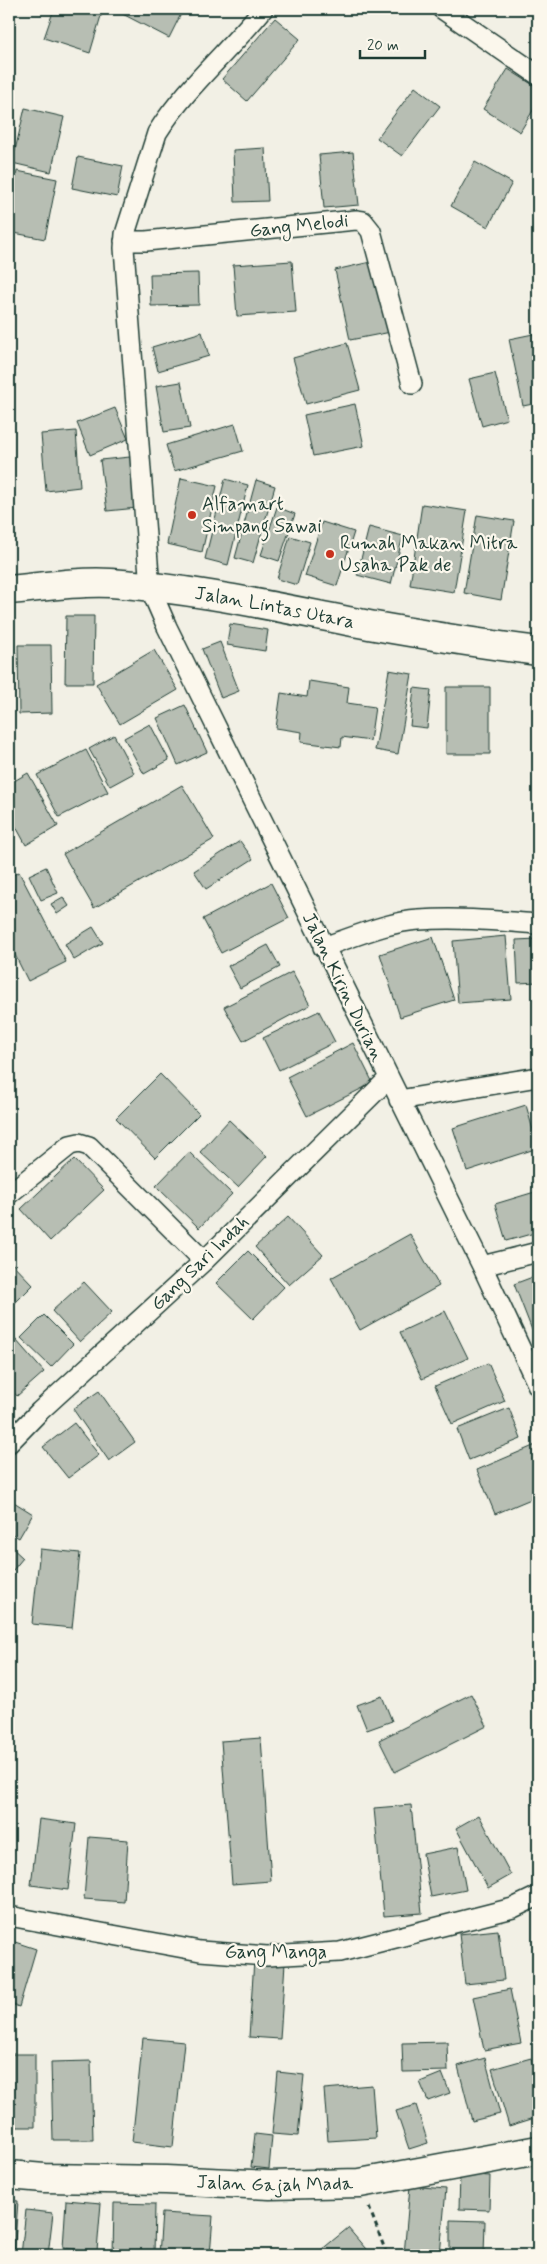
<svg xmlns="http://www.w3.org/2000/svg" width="547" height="2264" viewBox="0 0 547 2264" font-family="Mynerve,sans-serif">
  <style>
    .building { fill: #b7beb3; stroke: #1f3d34 }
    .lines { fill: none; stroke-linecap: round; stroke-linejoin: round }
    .street-casing { stroke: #1f3d34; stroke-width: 22 }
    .secondary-casing { stroke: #1f3d34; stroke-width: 31 }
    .highway-casing { stroke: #1f3d34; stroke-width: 31 }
    .path { stroke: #1f3d34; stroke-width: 3; stroke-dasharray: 5 4; stroke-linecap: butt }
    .street { stroke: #fbf7ec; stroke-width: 19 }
    .secondary { stroke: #fbf7ec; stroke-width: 28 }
    .highway { stroke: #fbf7ec; stroke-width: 28 }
    .poi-dot { fill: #c8321e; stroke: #fbf7ec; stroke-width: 2 }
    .labels { text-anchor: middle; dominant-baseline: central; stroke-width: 4.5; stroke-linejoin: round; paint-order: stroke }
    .street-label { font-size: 19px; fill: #1f3d34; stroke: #fbf7ec }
    .poi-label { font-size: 19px; fill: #1f3d34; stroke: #fbf7ec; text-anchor: start }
  </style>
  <rect width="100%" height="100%" fill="#f2f0e5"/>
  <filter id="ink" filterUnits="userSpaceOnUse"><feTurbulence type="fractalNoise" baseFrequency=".02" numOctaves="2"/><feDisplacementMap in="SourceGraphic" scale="10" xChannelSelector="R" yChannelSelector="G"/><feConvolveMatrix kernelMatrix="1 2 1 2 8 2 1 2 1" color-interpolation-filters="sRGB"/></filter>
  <g filter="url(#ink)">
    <path class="building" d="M54,9H103L90,53L44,38Z
      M113,9H181L183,10L169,38Z
      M275,18L300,39L247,101L222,79Z
      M508,69L538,88V102L520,132L483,109Z
      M415,87L440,106L402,156L377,138Z
      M25,108L64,117L51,172L12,163Z
      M265,148L268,201L235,202L233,150Z
      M353,152L359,205L324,208L319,155Z
      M78,157L123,166L117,197L72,188Z
      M475,162L512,183L488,227L451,206Z
      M17,171L57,179L45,239L9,232V214Z
      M292,261L296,312L237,316L233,265Z
      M375,261L391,332L350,340L335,270Z
      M198,273L199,305L151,306L150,274Z
      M202,332L209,356L158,371L152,347Z
      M538,333V403L523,406L509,339Z
      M347,343L360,390L306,404L293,358Z
      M495,373L507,419L482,426L469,379Z
      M181,382L190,428L164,432L156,386Z
      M355,404L364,446L313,456L304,415Z
      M115,408L128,439L90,455L77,423Z
      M235,424L243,451L174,471L166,445Z
      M76,431L80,487L46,491L41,434Z
      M130,457L137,508L107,511L100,460Z
      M181,478L217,486L202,552L167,544Z
      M225,479L248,485L228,565L205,559Z
      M256,480L275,486L253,563L235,558Z
      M422,504L467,511L454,592L410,585Z
      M277,507L295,514L279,561L261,555Z
      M477,515L514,521L501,600L464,593Z
      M322,522L354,532L337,586L305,576Z
      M369,527L403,536L391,584L357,575Z
      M290,536L310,542L297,585L277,579Z
      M66,616H94L93,683H65Z
      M230,624L268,630L265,651L227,645Z
      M9,636L11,696H9Z
      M220,642L239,691L221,698L202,649Z
      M18,645H51L52,713L19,714Z
      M154,650L178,690L120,724L96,684Z
      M389,670L412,674L398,754L375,750Z
      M309,681L349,687L347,703L375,707L370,741L342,737L341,747L301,742L302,732L276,728L281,693L307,697Z
      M446,687H490V754H446Z
      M414,688L431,690L427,728L410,726Z
      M185,705L207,752L178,765L157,718Z
      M150,724L169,760L144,774L124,738Z
      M114,735L134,773L110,786L89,749Z
      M86,750L108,792L59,817L37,775Z
      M28,773L58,826L26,845L9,814V784Z
      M182,785L214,839L94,908L63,854Z
      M240,841L253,859L206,889L194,871Z
      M46,867L58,893L41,900L29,875Z
      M19,872L66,962L28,981L9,943V877Z
      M271,883L289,918L221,953L203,919Z
      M63,897L69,906L57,914L51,904Z
      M93,927L103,943L74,960L65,944Z
      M506,936L511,999L458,1003L453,941Z
      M433,937L454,1000L400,1017L380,954Z
      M537,939L538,982L518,983L516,940Z
      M268,945L280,967L240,988L228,966Z
      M292,972L310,1005L243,1041L224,1007Z
      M319,1011L335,1042L279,1070L263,1038Z
      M353,1043L373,1083L307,1116L287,1077Z
      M160,1074L199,1114L155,1158L116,1118Z
      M526,1105L538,1148L467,1171L453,1128Z
      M229,1120L267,1156L238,1187L200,1152Z
      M189,1152L232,1194L199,1228L156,1186Z
      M74,1159L104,1190L50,1241L21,1209Z
      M538,1191V1232L506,1241L495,1204Z
      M288,1217L323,1255L289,1285L255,1247Z
      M410,1234L439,1286L360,1330L331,1278Z
      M248,1251L284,1287L253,1319L216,1283Z
      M9,1260L33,1285L9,1309Z
      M538,1275V1327L532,1330L514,1284Z
      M84,1282L112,1312L80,1342L52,1311Z
      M445,1311L468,1358L422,1379L400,1332Z
      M44,1315L73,1344L51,1367L21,1338Z
      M9,1332L44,1372L17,1396L9,1387Z
      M488,1363L505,1401L452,1424L435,1386Z
      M99,1391L135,1442L109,1461L73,1409Z
      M509,1408L521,1439L469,1460L457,1429Z
      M74,1423L99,1455L68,1478L43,1447Z
      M538,1444V1496L495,1514L477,1470Z
      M9,1499L33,1514L19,1538L9,1532Z
      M9,1545L23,1558L9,1575Z
      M40,1549L80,1553L72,1628L32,1624Z
      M471,1694L487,1726L395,1772L379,1740Z
      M382,1696L392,1721L367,1730L357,1705Z
      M261,1738L271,1881L232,1884L221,1741Z
      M411,1805L422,1913L384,1916L374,1808Z
      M479,1815L511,1875L488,1888L456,1828Z
      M39,1819L76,1824L68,1890L31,1885Z
      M89,1837L128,1840L124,1902L84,1899Z
      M458,1847L466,1890L431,1897L423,1854Z
      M498,1930L504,1980L465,1984L459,1934Z
      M9,1940L36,1949L19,2007L9,2003Z
      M254,1960L285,1963L280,2039L249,2037Z
      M510,1989L521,2043L484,2050L473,1997Z
      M143,2038L184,2042L173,2147L132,2142Z
      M447,2042L448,2071L403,2072L402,2043Z
      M9,2054H35V2127H9Z
      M485,2058L500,2114L472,2121L458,2066Z
      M531,2058L538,2084V2117L509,2126L492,2069Z
      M91,2061L93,2140H53L51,2062Z
      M278,2072L304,2075L298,2136L272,2134Z
      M442,2073L450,2093L428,2101L420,2082Z
      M372,2085L376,2138L328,2141L324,2089Z
      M416,2105L428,2143L409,2149L396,2111Z
      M255,2134L272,2136L269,2169L251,2167Z
      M460,2174L490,2176L489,2210L459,2209Z
      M410,2186L446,2189L440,2255H404Z
      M9,2200L18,2201L14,2255H9Z
      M66,2200L101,2203L97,2251L63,2248Z
      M114,2203L155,2204L154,2255H113Z
      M26,2210L53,2213L48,2255H21Z
      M162,2213L213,2216L210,2255H159Z
      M450,2220L485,2221L484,2255H450Z
      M348,2228L371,2255H315Z"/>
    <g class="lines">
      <defs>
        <path id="street" d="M263,9C229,51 186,87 157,133L125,234L124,248L150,588L167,627L482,1266L538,1386
          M442,9L538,75
          M124,241H146L356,220L363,221L371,231L412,384
          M323,947C354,937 387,922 419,920C459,917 499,921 538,924
          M399,1100L538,1077
          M9,1194L70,1145L79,1143L89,1146L204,1261
          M482,1266L538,1252
          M9,1443L40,1411L204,1261L388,1079
          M9,1916L200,1951L267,1956L340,1952L513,1908L538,1896"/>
        <g id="secondary">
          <path id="s1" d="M9,2175L44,2178L166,2180L270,2185L360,2183L538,2150"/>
        </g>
        <g id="highway">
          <path id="s2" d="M9,590C42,587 77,581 111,583C198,589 284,609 369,625C426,635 482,644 538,651"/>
        </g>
      </defs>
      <use href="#street" class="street-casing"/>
      <use href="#secondary" class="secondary-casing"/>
      <use href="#highway" class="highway-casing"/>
      <path class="path" d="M369,2207L387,2255"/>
      <use href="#street" class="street"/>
      <use href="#secondary" class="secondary"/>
      <use href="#highway" class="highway"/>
    </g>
  </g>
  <g class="poi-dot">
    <circle cx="192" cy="515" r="5"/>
    <circle cx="330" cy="554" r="5"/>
  </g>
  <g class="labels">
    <g class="street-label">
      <text transform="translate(299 226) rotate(-6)">Gang Melodi</text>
      <text stroke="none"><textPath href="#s2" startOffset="268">Jalan Lintas Utara</textPath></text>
      <text transform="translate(343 987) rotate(64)">Jalan Kirin Durian</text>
      <text transform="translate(200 1263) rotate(-44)">Gang Sari Indah</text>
      <text x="276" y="1952">Gang Manga</text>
      <text stroke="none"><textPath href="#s1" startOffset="266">Jalan Gajah Mada</textPath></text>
    </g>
    <g class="poi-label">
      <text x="202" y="504">Alfamart<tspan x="202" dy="22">Simpang Sawai</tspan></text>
      <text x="340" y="543">Rumah Makan Mitra<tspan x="340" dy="22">Usaha Pak de</tspan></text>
    </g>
  </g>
  <rect width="547" height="2264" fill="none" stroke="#fbf7ec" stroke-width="30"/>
  <rect x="15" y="15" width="517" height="2234" fill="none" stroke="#1f3d34" stroke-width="2" filter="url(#ink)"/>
  <path d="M360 50v8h65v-8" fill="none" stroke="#1f3d34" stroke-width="2.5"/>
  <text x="367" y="50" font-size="15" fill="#1f3d34" stroke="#fbf7ec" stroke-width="4" paint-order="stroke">20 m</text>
</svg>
